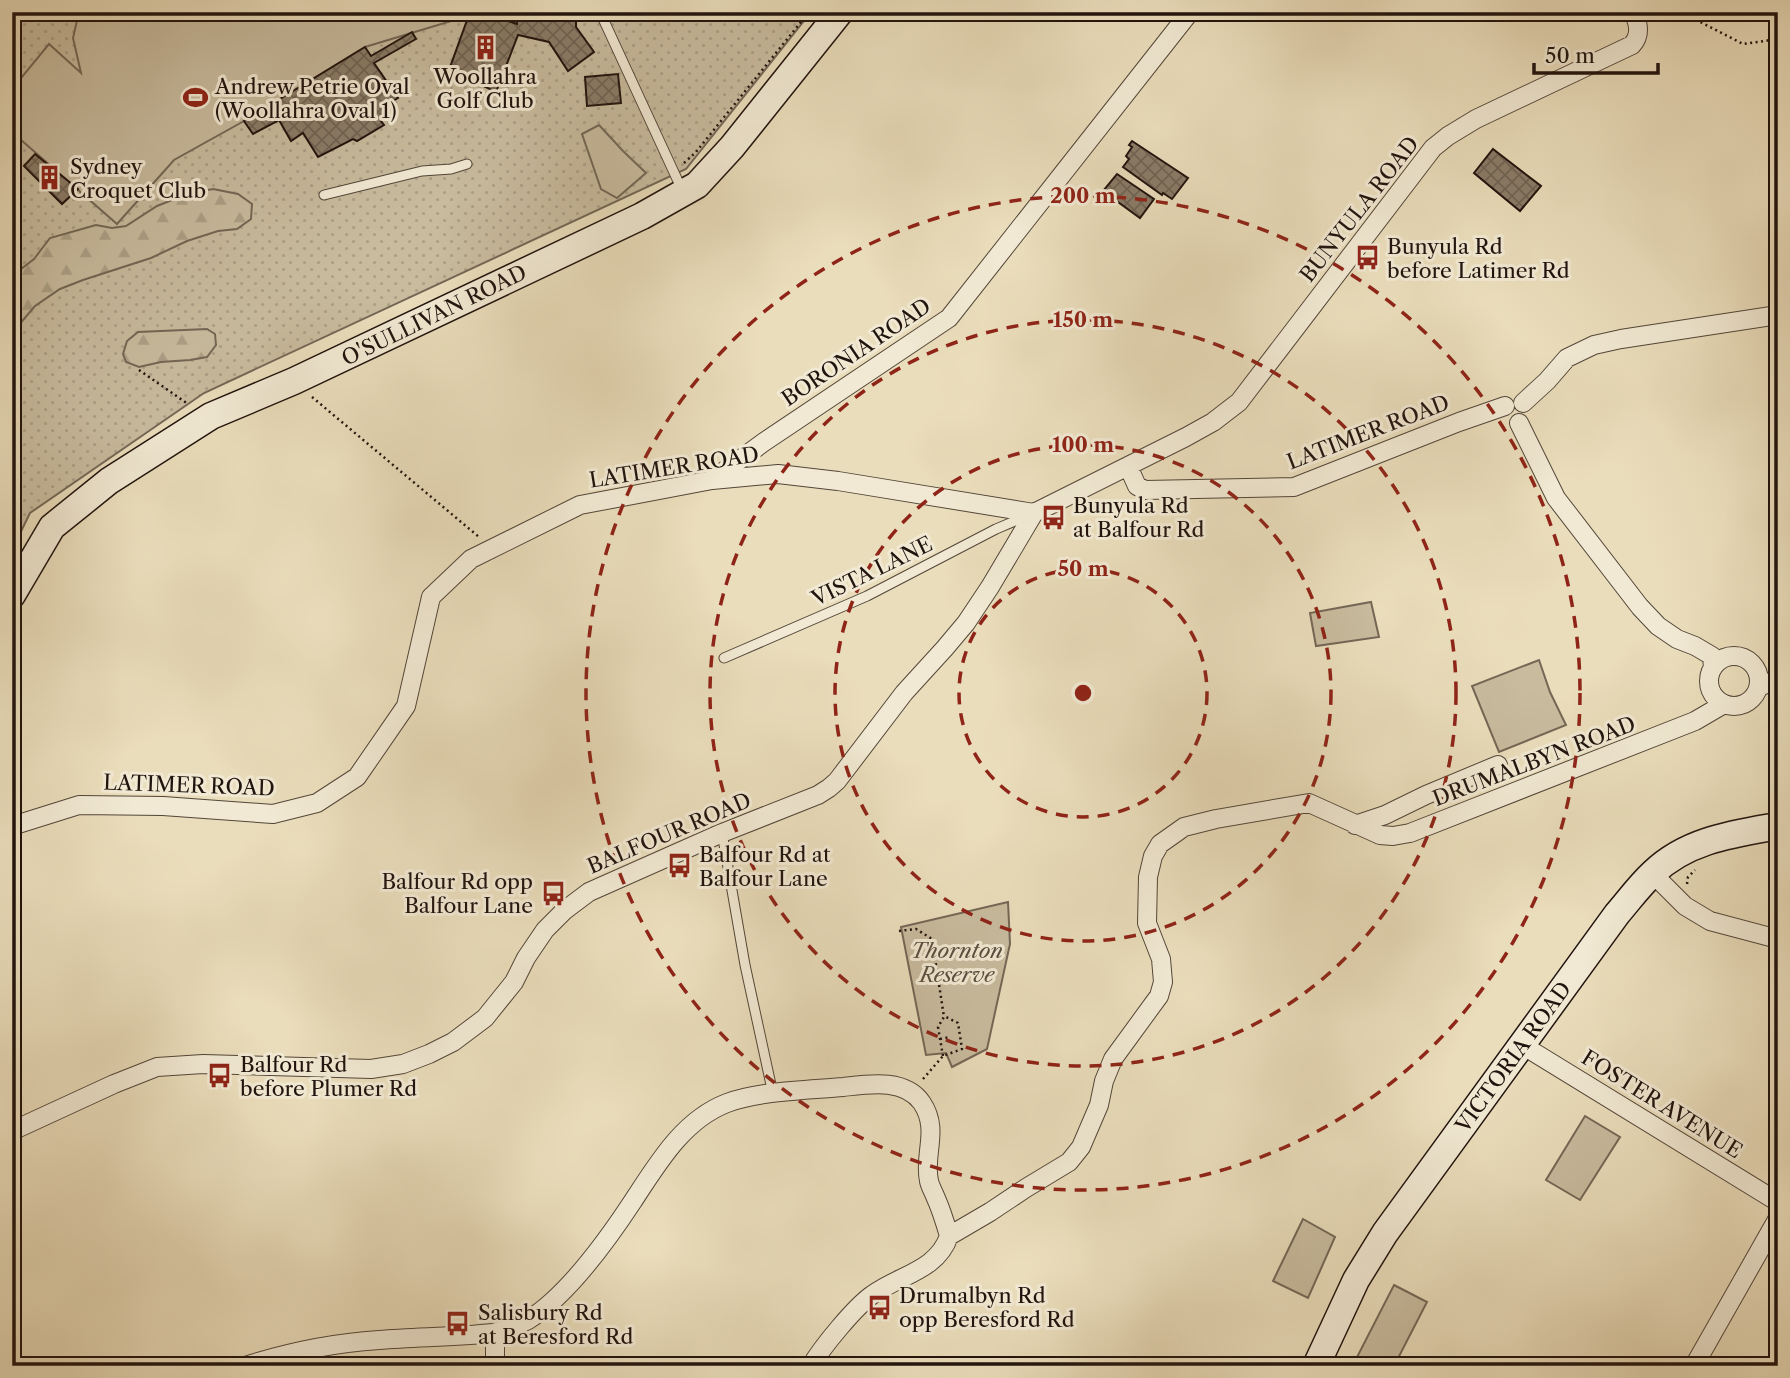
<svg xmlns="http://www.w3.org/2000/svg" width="1790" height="1378" viewBox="0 0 1790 1378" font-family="'Libre Caslon Text',serif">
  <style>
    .grass { fill: url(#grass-dots); stroke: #746756; stroke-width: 2 }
    .forest { fill: url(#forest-firs); stroke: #746756; stroke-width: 2 }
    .green { fill: #c8bb9e; stroke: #746756; stroke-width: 2 }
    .building { fill: url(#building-cross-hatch); stroke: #21130e; stroke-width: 2 }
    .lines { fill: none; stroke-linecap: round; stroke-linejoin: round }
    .lane-casing { stroke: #534639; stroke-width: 11 }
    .street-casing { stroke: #534639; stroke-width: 20 }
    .secondary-casing { stroke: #21130e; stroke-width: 29 }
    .path { stroke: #21130e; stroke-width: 2.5; stroke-dasharray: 2 3.5; stroke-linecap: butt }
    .lane { stroke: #f1e9d3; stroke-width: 9 }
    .street { stroke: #f1e9d3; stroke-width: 18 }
    .secondary { stroke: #f1e9d3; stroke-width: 26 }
    .ring { fill: none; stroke: #8f2418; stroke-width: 3.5; stroke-dasharray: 12 9 }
    .labels { text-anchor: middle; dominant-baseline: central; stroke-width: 6; stroke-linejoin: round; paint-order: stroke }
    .poi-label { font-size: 21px; fill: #21130e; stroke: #f1e9d3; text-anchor: start }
    .street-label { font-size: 21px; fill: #21130e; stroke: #f1e9d3 }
    .park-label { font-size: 21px; font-style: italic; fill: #5b4e40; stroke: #f1e9d3 }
    .centre { fill: #8f2418; stroke: #f1e9d3; stroke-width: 3.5 }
    .ring-label { font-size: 21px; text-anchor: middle; font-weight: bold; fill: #8f2418; stroke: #f1e9d3; stroke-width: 6; stroke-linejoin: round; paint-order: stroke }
  </style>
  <defs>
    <pattern id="grass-dots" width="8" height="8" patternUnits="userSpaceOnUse" patternTransform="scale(1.75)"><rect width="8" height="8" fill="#c8bb9e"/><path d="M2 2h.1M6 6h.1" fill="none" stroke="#aca087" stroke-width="1.8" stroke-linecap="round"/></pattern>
    <pattern id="forest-firs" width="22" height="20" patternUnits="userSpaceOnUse" patternTransform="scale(1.75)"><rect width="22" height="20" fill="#c8bb9e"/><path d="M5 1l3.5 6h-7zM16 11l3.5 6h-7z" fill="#aca087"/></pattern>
    <pattern id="building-cross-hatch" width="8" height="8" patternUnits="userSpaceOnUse" patternTransform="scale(1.75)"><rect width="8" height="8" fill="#8a7c68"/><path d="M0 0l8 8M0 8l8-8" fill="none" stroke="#706454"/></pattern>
  </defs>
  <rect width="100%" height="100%" fill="#eaddbb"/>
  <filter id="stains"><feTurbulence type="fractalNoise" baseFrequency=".00286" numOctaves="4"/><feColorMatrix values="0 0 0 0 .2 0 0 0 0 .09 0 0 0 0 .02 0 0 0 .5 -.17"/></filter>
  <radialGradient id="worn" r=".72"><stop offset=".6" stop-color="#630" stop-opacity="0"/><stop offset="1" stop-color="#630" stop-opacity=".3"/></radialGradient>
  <path class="grass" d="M12,12H811L686,169L204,393L30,513L12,550Z"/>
  <path class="forest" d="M213,189L238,194L252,204L251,219L237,229L218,231L187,241L151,258L83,280L60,289L35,306L12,333V276L34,259L50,238L96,225L112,228L126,226L157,206L187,194Z
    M207,329L215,334L216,345L207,357L190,360L161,362L139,367L126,362L123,354L127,341L138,332Z"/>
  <path class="green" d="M79,12H460L458,19L365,47L244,121L174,160L117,224L12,132V89L49,44L81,73L73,38Z
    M599,125L623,151L646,173L617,198L601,189L582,134Z
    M1371,602L1379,637L1316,646L1310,613Z
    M1539,660L1550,692L1566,725L1499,752L1472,686Z
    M1008,902L1010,944L987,1049L952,1067L946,1053L926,1055L901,927Z
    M1585,1116L1620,1137L1580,1200L1546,1180Z
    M1303,1219L1335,1237L1308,1298L1273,1281Z
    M1394,1285L1427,1302L1394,1366H1364L1355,1361Z"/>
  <path class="building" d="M470,12H490L491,15L517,24L516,12H576V27L594,52L568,71L549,42L518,35L496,92L449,70Z
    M412,32L416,39L374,63L398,98L382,107L389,116L381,121L384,125L357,141L353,139L318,157L303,133L291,141L279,120L253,134L244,121L365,47L371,56Z
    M618,74L621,103L587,106L585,77Z
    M1132,141L1188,178L1172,199L1163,193L1162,195L1123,167L1129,159L1126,156L1132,147L1129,145Z
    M1493,149L1541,186L1520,211L1474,173Z
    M35,154L78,189L62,204L24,166Z
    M1117,174L1154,199L1140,218L1103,191Z"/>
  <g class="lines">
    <defs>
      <path id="lane" d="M600,12L683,192
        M324,195L422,171L451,169L467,164
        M724,658L867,596L996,529L1029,515
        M722,833L745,965L773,1094"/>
      <path id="street" d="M1523,403L1547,381L1567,358L1594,345L1621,339L1778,315
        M1519,423L1556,498L1640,607L1658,626L1677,639L1695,646L1712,656L1713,668
        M1128,466L1137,486L1145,490L1294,487L1459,422L1505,406
        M712,480L764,442L949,318L1190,12
        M1709 681a25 25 0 1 1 50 0a25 25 0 1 1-50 0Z
        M1759,687L1778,679
        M1355,825L1385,815L1426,795L1498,765
        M12,826L79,805L163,806L273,814L317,803L357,777L406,706L431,597L471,559L580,505L712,480L778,474L838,481L1034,513L1186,437L1213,422L1239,402L1433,148L1448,136L1476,119L1632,45C1641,35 1639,24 1633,12
        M1652,873L1685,906L1710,921L1778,939
        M1522,1045L1778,1202
        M12,1131L114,1084L157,1067L203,1064L371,1069L403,1064L429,1054L453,1042L485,1018L514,982L526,958L545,930L565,910L589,892L722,833L818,795L829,788L837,781L904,693L945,648L966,623L990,587L1034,513
        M493,1333L495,1347V1366
        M245,1366C289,1352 333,1343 379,1340C417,1337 455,1337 493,1333C505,1330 517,1326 528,1320C567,1296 608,1239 633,1201C658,1163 683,1120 727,1103C758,1091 810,1090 843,1087C869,1084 905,1078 922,1103C940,1130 923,1154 929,1181C930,1186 933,1191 935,1196C941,1209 945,1222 949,1236
        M811,1366C822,1347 855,1307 872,1295C899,1275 937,1271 949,1236L990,1212L1026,1188L1069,1162L1081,1147L1099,1105L1104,1081L1113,1059L1159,996L1163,982L1161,959L1147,923L1148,877L1153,856L1160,844L1184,827L1216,819L1309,803L1380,835L1393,836L1410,833L1695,721L1724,704
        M1694,1366L1778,1218"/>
      <path id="secondary" d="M12,595L52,527L109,481L211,416L294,381L642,216L697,185L732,147L840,12
        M1316,1366L1356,1280L1385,1233L1617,914C1629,900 1640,885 1653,873C1687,840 1733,834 1778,826"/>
    </defs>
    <use href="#lane" class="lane-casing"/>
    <use href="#street" class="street-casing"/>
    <use href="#secondary" class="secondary-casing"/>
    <path class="path" d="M1681,12L1743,44L1778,39
      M684,163L696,152L809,12
      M139,370L188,404
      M312,397L479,537
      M1687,884L1688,877L1695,870
      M899,931L916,929L932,939L944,1017L938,1027L943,1056
      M940,1039L950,1037
      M923,1079L943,1056L962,1049L958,1023L946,1017"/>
    <use href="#lane" class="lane"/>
    <use href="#street" class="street"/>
    <use href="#secondary" class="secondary"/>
  </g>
  <g class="ring">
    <circle cx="1083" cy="693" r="124"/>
    <circle cx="1083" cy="693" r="248"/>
    <circle cx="1083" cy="693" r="373"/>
    <circle cx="1083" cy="693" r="497"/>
  </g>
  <defs>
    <symbol id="building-bare" viewBox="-9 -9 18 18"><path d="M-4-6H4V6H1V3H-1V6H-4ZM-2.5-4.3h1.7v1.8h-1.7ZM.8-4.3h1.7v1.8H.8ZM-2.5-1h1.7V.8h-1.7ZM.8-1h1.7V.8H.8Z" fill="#8f2418" stroke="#f1e9d3" stroke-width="2.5" paint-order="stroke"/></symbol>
    <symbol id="stadium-bare" viewBox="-9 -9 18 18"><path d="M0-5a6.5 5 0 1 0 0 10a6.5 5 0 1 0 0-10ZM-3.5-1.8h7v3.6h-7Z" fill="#8f2418" stroke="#f1e9d3" stroke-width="2.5" paint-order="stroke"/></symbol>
    <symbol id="bus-bare" viewBox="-9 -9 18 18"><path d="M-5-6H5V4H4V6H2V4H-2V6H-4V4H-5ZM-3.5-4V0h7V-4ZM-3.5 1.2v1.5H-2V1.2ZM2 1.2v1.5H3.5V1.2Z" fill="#8f2418" stroke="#f1e9d3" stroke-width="2.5" paint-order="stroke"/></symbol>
  </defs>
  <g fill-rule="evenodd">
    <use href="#building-bare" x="468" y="30" width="35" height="35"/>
    <use href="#stadium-bare" x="178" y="80" width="35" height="35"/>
    <use href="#building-bare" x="32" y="160" width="35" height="35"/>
    <use href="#bus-bare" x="1350" y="240" width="35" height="35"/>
    <use href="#bus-bare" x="1036" y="500" width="35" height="35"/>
    <use href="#bus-bare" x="662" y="848" width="35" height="35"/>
    <use href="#bus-bare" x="536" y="876" width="35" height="35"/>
    <use href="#bus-bare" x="202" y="1058" width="35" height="35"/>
    <use href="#bus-bare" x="862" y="1290" width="35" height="35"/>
    <use href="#bus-bare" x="440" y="1306" width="35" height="35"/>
  </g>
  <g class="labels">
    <g class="poi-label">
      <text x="485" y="76" text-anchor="middle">Woollahra<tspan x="485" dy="24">Golf Club</tspan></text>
      <text x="215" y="86">Andrew Petrie Oval<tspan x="215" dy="24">(Woollahra Oval 1)</tspan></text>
      <text x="70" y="166">Sydney<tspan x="70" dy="24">Croquet Club</tspan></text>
      <text x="1387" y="246">Bunyula Rd<tspan x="1387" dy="24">before Latimer Rd</tspan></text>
      <text x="1073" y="505">Bunyula Rd<tspan x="1073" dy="24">at Balfour Rd</tspan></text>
      <text x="699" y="854">Balfour Rd at<tspan x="699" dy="24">Balfour Lane</tspan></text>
      <text x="533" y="881" text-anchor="end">Balfour Rd opp<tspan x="533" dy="24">Balfour Lane</tspan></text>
      <text x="240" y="1064">Balfour Rd<tspan x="240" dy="24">before Plumer Rd</tspan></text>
      <text x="899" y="1295">Drumalbyn Rd<tspan x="899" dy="24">opp Beresford Rd</tspan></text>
      <text x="478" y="1312">Salisbury Rd<tspan x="478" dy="24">at Beresford Rd</tspan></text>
    </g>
    <g class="street-label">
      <text transform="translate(1359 209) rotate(-52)">BUNYULA ROAD</text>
      <text transform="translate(434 315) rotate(-26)">O'SULLIVAN ROAD</text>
      <text transform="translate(856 352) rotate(-34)">BORONIA ROAD</text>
      <text transform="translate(1368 432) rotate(-21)">LATIMER ROAD</text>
      <text transform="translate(674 467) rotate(-9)">LATIMER ROAD</text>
      <text transform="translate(872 571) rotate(-26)">VISTA LANE</text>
      <text transform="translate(1534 761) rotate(-21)">DRUMALBYN ROAD</text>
      <text transform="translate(189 785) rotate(2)">LATIMER ROAD</text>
      <text transform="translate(669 833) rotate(-23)">BALFOUR ROAD</text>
      <text transform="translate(1513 1057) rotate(-54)">VICTORIA ROAD</text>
      <text transform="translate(1662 1104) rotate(32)">FOSTER AVENUE</text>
    </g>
    <g class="park-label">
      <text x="957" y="950">Thornton<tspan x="957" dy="24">Reserve</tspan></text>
    </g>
  </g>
  <circle cx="1083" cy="693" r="10" class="centre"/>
  <g class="ring-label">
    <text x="1083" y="203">200 m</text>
    <text x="1083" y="327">150 m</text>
    <text x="1083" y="452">100 m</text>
    <text x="1083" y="576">50 m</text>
  </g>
  <rect width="1790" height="1378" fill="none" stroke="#eaddbb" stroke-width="42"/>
  <rect x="14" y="14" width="1762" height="1350" fill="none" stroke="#21130e" stroke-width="3.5"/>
  <rect x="21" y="21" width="1748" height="1336" fill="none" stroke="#21130e" stroke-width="2"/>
  <path d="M1534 63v10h124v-10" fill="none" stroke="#21130e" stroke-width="3.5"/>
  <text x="1545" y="63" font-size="21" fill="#21130e" stroke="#f1e9d3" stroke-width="5" paint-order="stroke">50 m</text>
  <rect width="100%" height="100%" filter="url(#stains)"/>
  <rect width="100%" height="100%" fill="url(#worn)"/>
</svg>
